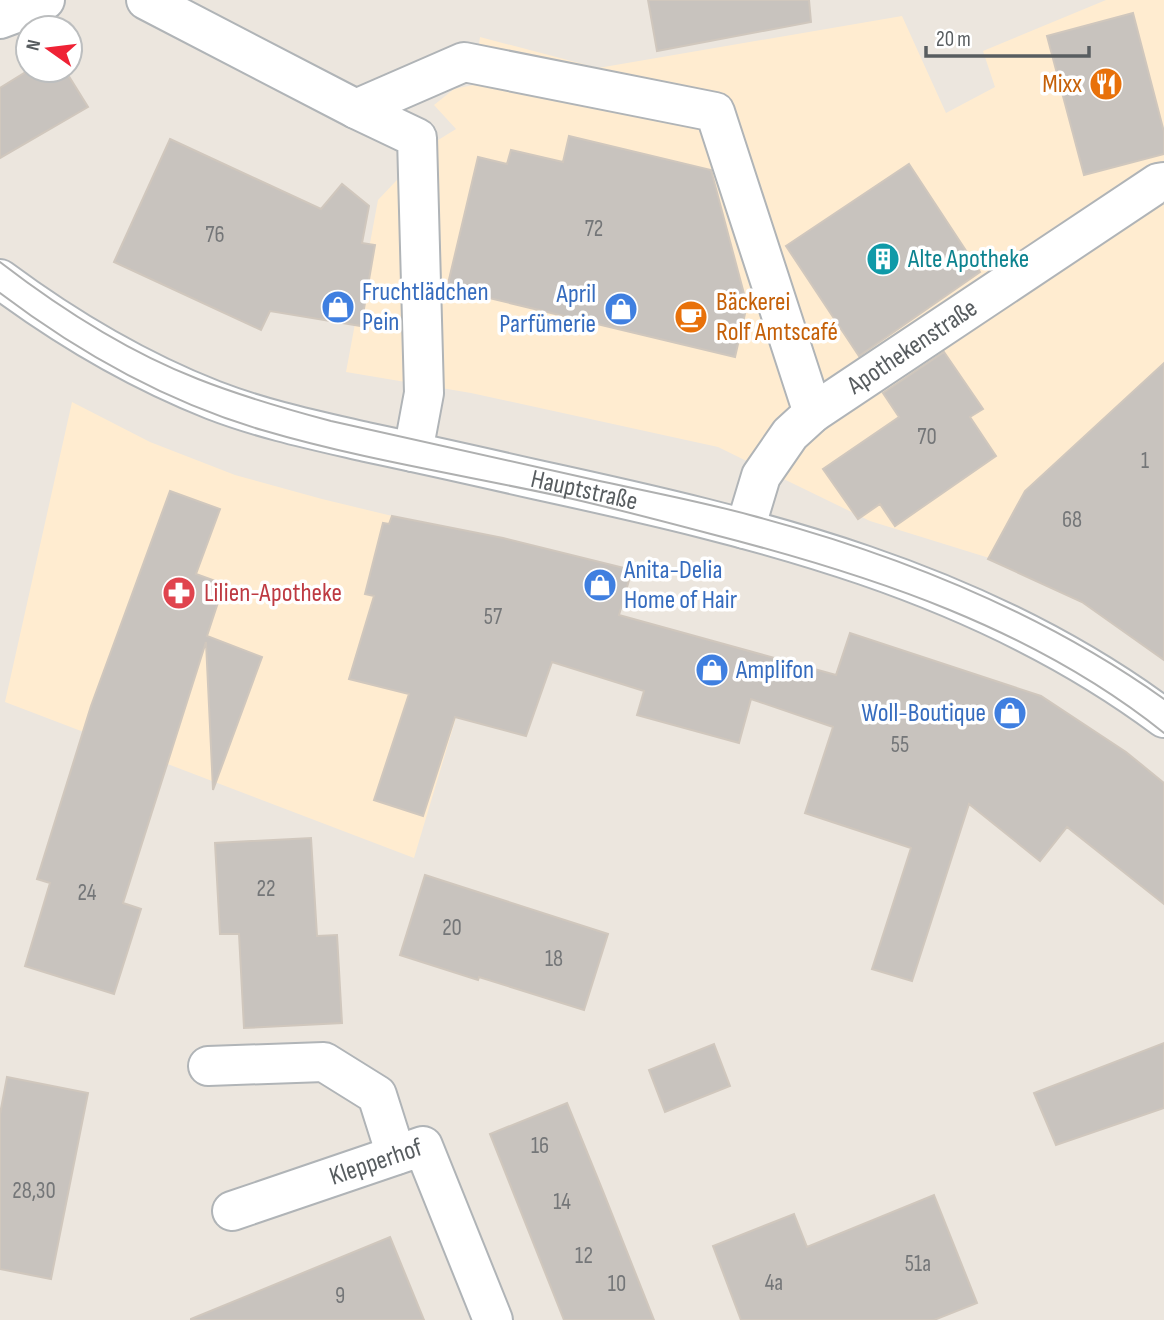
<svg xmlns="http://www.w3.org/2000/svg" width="1164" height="1320" viewBox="0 0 1164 1320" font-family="'Sofia Sans Condensed',sans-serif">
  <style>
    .commercial { fill: #ffecd0 }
    .building { fill: #c8c3be; stroke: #d0c7bd; stroke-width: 2 }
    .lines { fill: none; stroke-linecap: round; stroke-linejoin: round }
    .minor-casing { stroke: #b0b4b7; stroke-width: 42 }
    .minor { stroke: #fff; stroke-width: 38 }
    .tram { stroke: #afb0b0; stroke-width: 2 }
    .labels { text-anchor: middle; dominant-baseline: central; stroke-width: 7; stroke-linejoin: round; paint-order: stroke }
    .number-label { font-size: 23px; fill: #747678 }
    .food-label { font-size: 26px; fill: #c56008; stroke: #fff; text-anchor: end }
    .culture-label { font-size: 26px; fill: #0d838f; stroke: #fff; text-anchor: start }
    .shop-label { font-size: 26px; fill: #366cbe; stroke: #fff; text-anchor: start }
    .street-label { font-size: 26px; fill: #585d60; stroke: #fff }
    .health-label { font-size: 26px; fill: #be3a42; stroke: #fff; text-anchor: start }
  </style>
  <rect width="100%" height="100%" fill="#ece6de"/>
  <path class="commercial" d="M1106,0H1164V647L1152,637L1015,566L870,521L718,447L471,393L346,372L378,200L430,145L456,129L434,105L454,89L473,85L480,37L598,68L902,16L946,113L995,87L983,51Z
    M72,402L150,442L235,475L322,499L508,544L414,858L5,702Z"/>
  <path class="building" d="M648,0H809L811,22L657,51Z
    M1133,13L1164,132V154L1084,175L1047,36Z
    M29,70H65L88,107L0,158V88Z
    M569,136L711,170L747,305L735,357L447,288L478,157L507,164L511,150L563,162Z
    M170,139L321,209L342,184L369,206L362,243L375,245L361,326L270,311L261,330L114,262Z
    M909,164L980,272L859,356L786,246Z
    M944,352L983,409L970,417L996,456L895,526L880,504L858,519L823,469L899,417L883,393Z
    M1164,363V660L1082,602L988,559L1025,491Z
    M170,491L220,509L196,574L224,584L207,636L262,657L213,790L206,642L123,903L141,909L114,994L25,966L50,883L37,879L91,706Z
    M392,516L503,538L632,570L619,615L836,675L850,633L1041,696L1126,752L1164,783V904L1067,827L1040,861L969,804L912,981L872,969L911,848L805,813L833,727L751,699L739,743L637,715L644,691L552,662L526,736L455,717L423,816L374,800L409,694L349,679L374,596L365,594L383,523L389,524Z
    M311,838L317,936L337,935L342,1023L244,1028L239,934H220L215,843Z
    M425,875L608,934L584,1010L479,977L478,980L400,955Z
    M1164,1043V1108L1056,1145L1034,1093Z
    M714,1044L730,1086L665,1112L649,1070Z
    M7,1077L88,1093L51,1279L0,1269V1114Z
    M567,1103L602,1189L654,1320H564L490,1134Z
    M934,1195L977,1303L934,1320H741L713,1246L794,1214L807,1247Z
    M390,1237L424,1320H191V1319Z"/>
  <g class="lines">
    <defs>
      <g id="minor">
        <path d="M146,0L356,109L417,138L424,393L413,452"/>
        <path d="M0,19L35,6L45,0"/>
        <path d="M356,109L464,62L715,112L813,413"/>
        <path id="s1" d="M0,279C66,328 137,370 213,400C262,419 314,430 366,442C423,454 481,467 538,480C759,528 979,580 1164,718"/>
        <path id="s2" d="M745,529L761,476L790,434L813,413L1158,183L1164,182"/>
        <path d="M208,1066L324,1062L377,1095L396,1155"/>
        <path id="s3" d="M232,1211L423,1146L493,1320"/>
      </g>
    </defs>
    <use href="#minor" class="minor-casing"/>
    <use href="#minor" class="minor"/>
    <path class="tram" d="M0,262C61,309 126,351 198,379C241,396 286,409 331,421C419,440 507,460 595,480C646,491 699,501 750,515C894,553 1042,612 1164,699
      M0,293C78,352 167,402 262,430C360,459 463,475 564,497C613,508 662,521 711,534C871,575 1033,628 1164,733"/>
  </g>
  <defs>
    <symbol id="restaurant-disc" viewBox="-11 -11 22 22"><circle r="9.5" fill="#e8710a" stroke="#fff"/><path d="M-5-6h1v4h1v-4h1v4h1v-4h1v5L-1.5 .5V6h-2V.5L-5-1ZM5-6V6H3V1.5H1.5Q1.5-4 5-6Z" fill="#fff"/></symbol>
    <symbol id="building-disc" viewBox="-11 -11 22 22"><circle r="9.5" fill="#0f9aa8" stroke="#fff"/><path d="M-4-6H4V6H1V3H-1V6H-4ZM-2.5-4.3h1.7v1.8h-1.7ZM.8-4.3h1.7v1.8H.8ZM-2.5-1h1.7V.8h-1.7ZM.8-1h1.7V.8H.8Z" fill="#fff"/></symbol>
    <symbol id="shop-disc" viewBox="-11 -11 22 22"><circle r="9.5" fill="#3f7fe0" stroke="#fff"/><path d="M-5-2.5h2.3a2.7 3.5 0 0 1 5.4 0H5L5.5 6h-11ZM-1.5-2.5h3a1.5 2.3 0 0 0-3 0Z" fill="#fff"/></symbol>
    <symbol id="cafe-disc" viewBox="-11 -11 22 22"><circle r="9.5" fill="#e8710a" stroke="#fff"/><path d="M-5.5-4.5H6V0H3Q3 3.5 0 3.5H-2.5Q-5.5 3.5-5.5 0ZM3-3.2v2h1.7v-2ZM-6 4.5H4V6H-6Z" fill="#fff"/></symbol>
    <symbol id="pharmacy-disc" viewBox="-11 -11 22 22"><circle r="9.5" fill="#e0444e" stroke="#fff"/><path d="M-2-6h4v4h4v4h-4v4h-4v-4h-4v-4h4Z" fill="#fff"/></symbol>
  </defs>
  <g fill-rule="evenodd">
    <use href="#restaurant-disc" x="1087" y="65" width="38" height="38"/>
    <use href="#building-disc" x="864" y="240" width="38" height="38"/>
    <use href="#shop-disc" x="319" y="288" width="38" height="38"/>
    <use href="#shop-disc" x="602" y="290" width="38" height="38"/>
    <use href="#cafe-disc" x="672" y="298" width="38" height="38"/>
    <use href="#shop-disc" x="581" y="566" width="38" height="38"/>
    <use href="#pharmacy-disc" x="160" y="574" width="38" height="38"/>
    <use href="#shop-disc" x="693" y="651" width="38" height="38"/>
    <use href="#shop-disc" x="991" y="694" width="38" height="38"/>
  </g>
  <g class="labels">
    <g class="number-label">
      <text x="594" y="229">72</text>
      <text x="215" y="235">76</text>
      <text x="927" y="437">70</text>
      <text x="1145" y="461">1</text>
      <text x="1072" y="520">68</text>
      <text x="493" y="617">57</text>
      <text x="900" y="745">55</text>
      <text x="266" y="889">22</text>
      <text x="87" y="893">24</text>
      <text x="452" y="928">20</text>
      <text x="554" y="959">18</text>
      <text x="540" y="1146">16</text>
      <text x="34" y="1191">28,30</text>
      <text x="562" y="1202">14</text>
      <text x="584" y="1256">12</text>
      <text x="918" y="1264">51a</text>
      <text x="774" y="1283">4a</text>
      <text x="617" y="1284">10</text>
      <text x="340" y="1296">9</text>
    </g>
    <g class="food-label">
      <text x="1082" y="84">Mixx</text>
      <text x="716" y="302" text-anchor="start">Bäckerei<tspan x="716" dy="30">Rolf Amtscafé</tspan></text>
    </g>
    <g class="culture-label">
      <text x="908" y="259">Alte Apotheke</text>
    </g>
    <g class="shop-label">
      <text x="362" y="292">Fruchtlädchen<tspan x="362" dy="30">Pein</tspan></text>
      <text x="596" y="294" text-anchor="end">April<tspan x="596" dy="30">Parfümerie</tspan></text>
      <text x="624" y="570">Anita-Delia<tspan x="624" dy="30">Home of Hair</tspan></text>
      <text x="736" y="670">Amplifon</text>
      <text x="986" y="713" text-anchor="end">Woll-Boutique</text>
    </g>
    <g class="street-label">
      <text stroke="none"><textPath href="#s2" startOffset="257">Apothekenstraße</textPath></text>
      <text stroke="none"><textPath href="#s1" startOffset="628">Hauptstraße</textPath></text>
      <text stroke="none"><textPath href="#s3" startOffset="152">Klepperhof</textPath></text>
    </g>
    <g class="health-label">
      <text x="204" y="593">Lilien-Apotheke</text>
    </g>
  </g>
  <g transform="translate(49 49) rotate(284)"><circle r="33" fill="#ffffff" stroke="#bcbebf" stroke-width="2"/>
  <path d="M0-5L12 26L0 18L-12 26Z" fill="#ef2235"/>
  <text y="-10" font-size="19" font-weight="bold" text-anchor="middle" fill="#585d60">N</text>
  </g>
  <path d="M926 46v10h163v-10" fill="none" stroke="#585d60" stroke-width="3.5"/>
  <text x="936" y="46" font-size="21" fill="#585d60" stroke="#ffffff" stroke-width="5" paint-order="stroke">20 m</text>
</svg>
